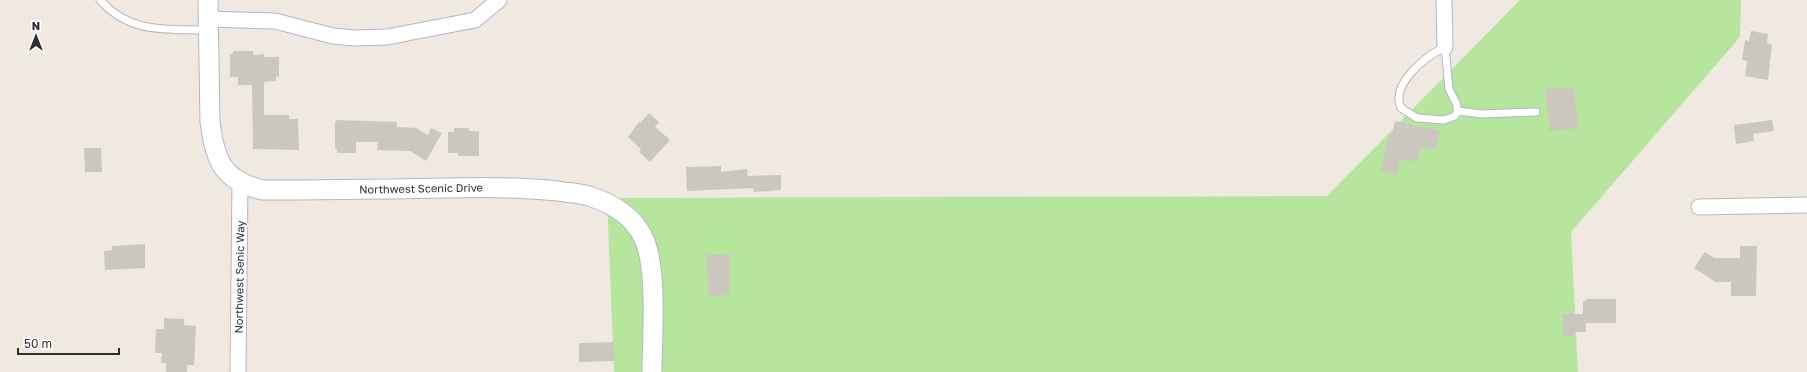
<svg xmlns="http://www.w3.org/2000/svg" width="1807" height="372" viewBox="0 0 1807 372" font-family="'Golos Text',sans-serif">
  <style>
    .green { fill: #b6e59e }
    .building { fill: #cbc7bf }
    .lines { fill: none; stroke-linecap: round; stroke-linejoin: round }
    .service-casing { stroke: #b4b7c1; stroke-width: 9 }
    .minor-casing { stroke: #b4b7c1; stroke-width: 17 }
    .tertiary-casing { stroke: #b4b7c1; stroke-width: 21 }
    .service { stroke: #fff; stroke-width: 7 }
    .minor { stroke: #fff; stroke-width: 15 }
    .tertiary { stroke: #fff; stroke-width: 19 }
    .labels { text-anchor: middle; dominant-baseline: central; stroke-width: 3; stroke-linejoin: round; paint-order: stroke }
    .street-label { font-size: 11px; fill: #2e2e2e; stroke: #fff }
  </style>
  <rect width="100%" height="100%" fill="#efe9e1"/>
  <path class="green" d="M1520,0H1741L1740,37L1571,232L1578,372H614L607,198L1327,196Z"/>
  <path class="building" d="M1751,31L1768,34L1767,43L1772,45L1768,80L1745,76L1747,61L1742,60L1745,40L1749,41Z
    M233,51H253V55L264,54V57H279V76L276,77V81L264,82V115H289V119H298L299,150L253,149L252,85H238V77H230V54H233Z
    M1574,87L1578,128L1550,131L1545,89Z
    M649,113L659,122L655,127L670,140L650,162L639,152L641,149L628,137L639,122L640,123Z
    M337,120L397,122V127L416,128L428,135L431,128L442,133L426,161L410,151L377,150L378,142H356V153H337V149H335V122Z
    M1772,120L1774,131L1753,134L1754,141L1736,144L1734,125Z
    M1395,121L1440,131L1436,150L1420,147L1417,161L1400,160L1397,175L1381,171L1388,135H1392Z
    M454,128H469V131H479V156H458V153H448V132H454Z
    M84,148H101L102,172H85Z
    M721,166V172L747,169L748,176L781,175V190L754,192L753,188L687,191L686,167Z
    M145,244V268L105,270L104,251L112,250V246Z
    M1740,246H1757L1756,296H1731V282H1716L1694,268L1705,252L1714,258H1740Z
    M729,254L730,295L708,296L707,255Z
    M1586,299H1616V323H1586V332H1574V336H1563V314H1583V301H1586Z
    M164,318L184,319V325L196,326L194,365H187V372H166V363H161L162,353H155L156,329H164Z
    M614,342L615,361L579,362V343Z"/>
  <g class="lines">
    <defs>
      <path id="service" d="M100,0C130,34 166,29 208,30
        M1445,47L1449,89L1456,103L1458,111L1455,116L1444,120L1417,118L1401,108C1390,84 1426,56 1445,47Z
        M1458,111L1482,114L1536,112"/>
      <path id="minor" d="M1444,0L1445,47
        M208,19L275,21L333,36L355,38L387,37L475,20L499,0
        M1699,207L1807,205
        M238,372L240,183"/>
      <path id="tertiary" d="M208,0L210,122C215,161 223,181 263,190C325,190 387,189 448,188C485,187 520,187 557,191C569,193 581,193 592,197C614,205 633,216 643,237C658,266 652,338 652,372"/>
    </defs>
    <use href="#service" class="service-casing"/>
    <use href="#minor" class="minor-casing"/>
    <use href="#tertiary" class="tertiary-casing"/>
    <use href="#service" class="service"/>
    <use href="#minor" class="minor"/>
    <use href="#tertiary" class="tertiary"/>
  </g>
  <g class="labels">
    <g class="street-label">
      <text transform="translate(421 188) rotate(-1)">Northwest Scenic Drive</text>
      <text transform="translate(239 277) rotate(-89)">Northwest Senic Way</text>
    </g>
  </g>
  <g transform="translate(36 36)" stroke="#ffffff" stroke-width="3" paint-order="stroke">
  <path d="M0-3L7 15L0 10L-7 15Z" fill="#2e2e2e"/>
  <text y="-6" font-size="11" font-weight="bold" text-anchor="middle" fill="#2e2e2e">N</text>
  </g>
  <path d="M18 348v6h101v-6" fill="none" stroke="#2e2e2e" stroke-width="2"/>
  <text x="24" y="348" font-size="12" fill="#2e2e2e" stroke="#ffffff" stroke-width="3" paint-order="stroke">50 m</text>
</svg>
